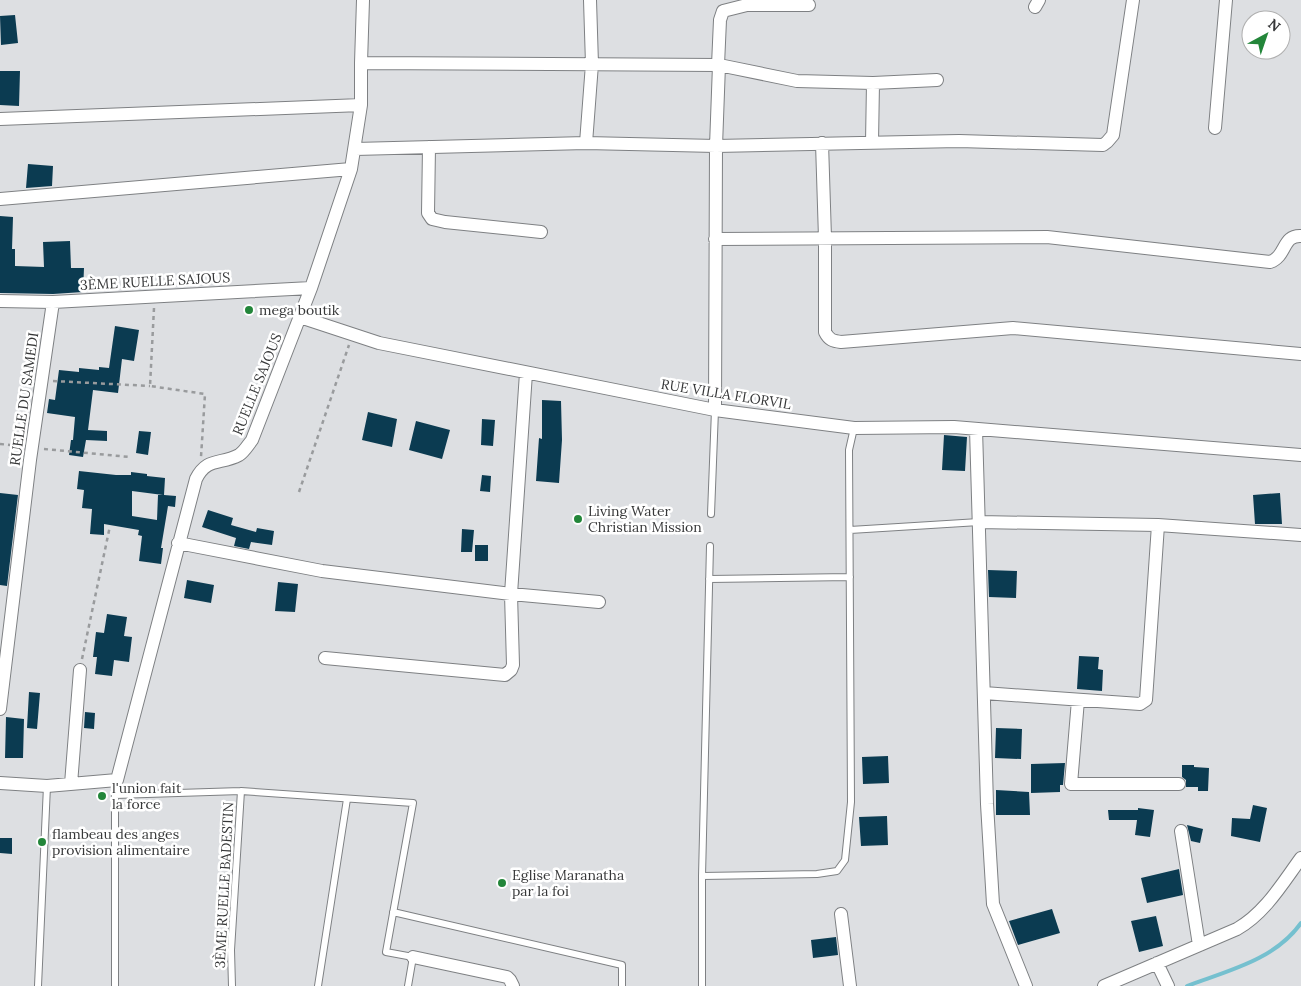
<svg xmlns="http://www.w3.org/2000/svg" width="1301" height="986" viewBox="0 0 1301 986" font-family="Lora,serif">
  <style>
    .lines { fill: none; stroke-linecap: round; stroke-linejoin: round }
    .stream { stroke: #75c0cf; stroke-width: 4 }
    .building { fill: #0b3b51; fill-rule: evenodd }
    .lane-casing { stroke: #7e8083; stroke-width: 8 }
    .street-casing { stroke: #7e8083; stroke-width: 14 }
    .path { stroke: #999b9d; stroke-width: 2.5; stroke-dasharray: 4 4; stroke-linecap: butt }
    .lane { stroke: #fff; stroke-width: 6 }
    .street { stroke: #fff; stroke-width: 12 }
    .poi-dot { fill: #23863a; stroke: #fff; stroke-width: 2 }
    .labels { text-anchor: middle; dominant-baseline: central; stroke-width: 5; stroke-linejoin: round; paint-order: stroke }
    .street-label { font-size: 14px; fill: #363738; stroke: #fff }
    .poi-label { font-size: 14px; fill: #363738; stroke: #fff; text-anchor: start }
  </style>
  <rect width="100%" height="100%" fill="#dddfe2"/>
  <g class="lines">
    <path class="stream" d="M1187,986C1227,971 1275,960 1301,923"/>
  </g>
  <path class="building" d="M15,15L18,43L1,45L0,16Z
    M0,71H20L19,106L0,105Z
    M28,164L53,166L52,186L26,188Z
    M0,216L13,217L12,249H15V266L44,267L43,242L70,241L71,268H84L83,292L53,294L0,293Z
    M115,326L139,330L134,361L122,359L118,393L93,390L88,430L107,431V441L86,440L83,457L69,455L71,440H73L75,417L47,413L49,399L55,400L59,370L79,372V368L99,370V367L109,368Z
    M542,400L561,401L562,440L559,483L536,481L539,438L542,439Z
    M368,412L397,419L392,447L362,440Z
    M482,419L495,420L493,446L481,445Z
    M416,421L450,430L442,459L409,450Z
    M139,431L151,432L148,455L136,453Z
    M944,435L967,437L965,471L942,470Z
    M79,471L116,475H131V472L147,474V476L165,478L164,495L176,496L175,507L168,506L161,548H163L161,564L139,561L142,536L138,535L139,530L104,524V535L90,534L92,509L82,508L84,490L77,489ZM132,491L163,495H158L157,520L132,516Z
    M482,475L491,476L490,492L480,491Z
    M0,493L18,495L7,586L0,585Z
    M1280,493L1282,524H1255L1253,495Z
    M208,510L233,518L231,525L256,532L257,528L274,531L272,545L251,542L249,549L234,546L236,538L202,527Z
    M462,529L474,530L472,552H461Z
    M475,545H488V561H475Z
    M988,570L1017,571L1016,598L989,597Z
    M187,580L214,585L211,603L184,598Z
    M278,582L298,584L295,612L275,611Z
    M107,614L127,617L124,636L132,637L129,662L114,660L112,676L95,674L97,657H93L96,632L104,633Z
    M1079,656L1099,657L1098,669L1103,670L1102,691L1077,689Z
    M29,692L40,693L37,729L27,728Z
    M85,712L95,713L94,729L84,728Z
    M6,717L24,719L23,758H5Z
    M996,728L1022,729L1021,759L995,758Z
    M888,756L889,783L863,784L862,757Z
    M1065,763L1063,785H1060V792L1031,793V764Z
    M1182,765H1194V767L1209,768L1208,791H1198V787H1186V780L1182,777Z
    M996,790L1029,792L1030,815H996Z
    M1253,805L1267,808L1260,842L1231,836L1232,818L1250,819Z
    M1138,808L1154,810L1150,837L1135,835L1137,820H1109L1108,810H1138Z
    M887,816L888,845L861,846L859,817Z
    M1187,825L1203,829L1200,843L1191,841Z
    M0,838H12V854L0,853Z
    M1179,869L1183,895L1147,903L1141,878Z
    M1052,909L1060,933L1018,945L1009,921Z
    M1156,916L1163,946L1139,952L1131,921Z
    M836,937L838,955L813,958L811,940Z"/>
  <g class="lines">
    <defs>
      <path id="lane" d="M711,514L715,410
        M850,530L979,522
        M709,579L850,577
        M241,791L413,803L386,952L413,957L408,986
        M115,795L241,791L231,950L232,986
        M702,876L817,874L837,871L845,860L851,802L849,450L854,428
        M393,912L622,965V986
        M38,986L47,786
        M115,986V795L117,780
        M318,986L347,799
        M702,986V876L710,546"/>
      <path id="street" d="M1035,7L1039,0
        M361,63L719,65L716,146L715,410
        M718,65L720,20L723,11L747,5H809
        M719,65L797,81L873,83L937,80
        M0,119L361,105
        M1215,128L1226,0
        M872,142L873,83
        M586,143L592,64L590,0
        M822,143L825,238V332C829,340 833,341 841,342L1013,328L1301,354
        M429,147L428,213L432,219L445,222L541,232
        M355,149L586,143L716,146L959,141L1103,145L1107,142L1113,135L1133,0
        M0,199L351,169
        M715,239L1047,237L1270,262C1287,256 1282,235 1301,236
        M0,301L53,302L311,288
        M300,317L379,343L715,410L854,428L954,427L1301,455
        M976,429L987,804L993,904L1026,986
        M979,522L1158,525L1301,535
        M178,543L322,571L511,594L599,602
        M325,658L505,675L511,670L513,665L511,594L526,373
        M984,693L1140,704L1146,700L1158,525
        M1078,700L1071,784H1179
        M0,709L30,460L53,302
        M0,783L47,786L117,780L196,479C207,457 220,465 239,455C244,452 248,445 252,440L311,288L351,169L361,105V63L363,0
        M71,784L80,670
        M1181,831L1199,945
        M841,914L850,986
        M413,957L507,977L510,980L513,986
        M1157,963L1168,986
        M1104,986L1237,929C1265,913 1282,884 1301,858"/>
    </defs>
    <use href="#lane" class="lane-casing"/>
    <use href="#street" class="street-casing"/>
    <path class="path" d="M154,308L150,386L205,394L201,457
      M53,381L150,386
      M0,444L21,446
      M44,449L130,457
      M299,492L349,345
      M82,659L110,526"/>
    <use href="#lane" class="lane"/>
    <use href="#street" class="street"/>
  </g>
  <g class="poi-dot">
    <circle cx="249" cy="310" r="5"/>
    <circle cx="578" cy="519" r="5"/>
    <circle cx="102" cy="796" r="5"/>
    <circle cx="42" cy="842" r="5"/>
    <circle cx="502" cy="883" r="5"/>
  </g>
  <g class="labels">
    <g class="street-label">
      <text transform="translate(155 281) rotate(-3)">3ÈME RUELLE SAJOUS</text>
      <text transform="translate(257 384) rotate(-68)">RUELLE SAJOUS</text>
      <text transform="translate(726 394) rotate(9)">RUE VILLA FLORVIL</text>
      <text transform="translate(24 399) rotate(-82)">RUELLE DU SAMEDI</text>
      <text transform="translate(224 885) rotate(-87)">3ÈME RUELLE BADESTIN</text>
    </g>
    <g class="poi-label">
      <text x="259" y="310">mega boutik</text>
      <text x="588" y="511">Living Water<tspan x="588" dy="16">Christian Mission</tspan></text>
      <text x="112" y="788">l'union fait<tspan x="112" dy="16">la force</tspan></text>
      <text x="52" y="834">flambeau des anges<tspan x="52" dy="16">provision alimentaire</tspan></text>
      <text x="512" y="875">Eglise Maranatha<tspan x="512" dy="16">par la foi</tspan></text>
    </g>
  </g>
  <g transform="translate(1266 35) rotate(40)"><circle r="24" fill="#ffffff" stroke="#afafaf"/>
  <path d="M0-4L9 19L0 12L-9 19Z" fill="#23863a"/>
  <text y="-8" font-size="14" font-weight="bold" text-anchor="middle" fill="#363738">N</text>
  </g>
</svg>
